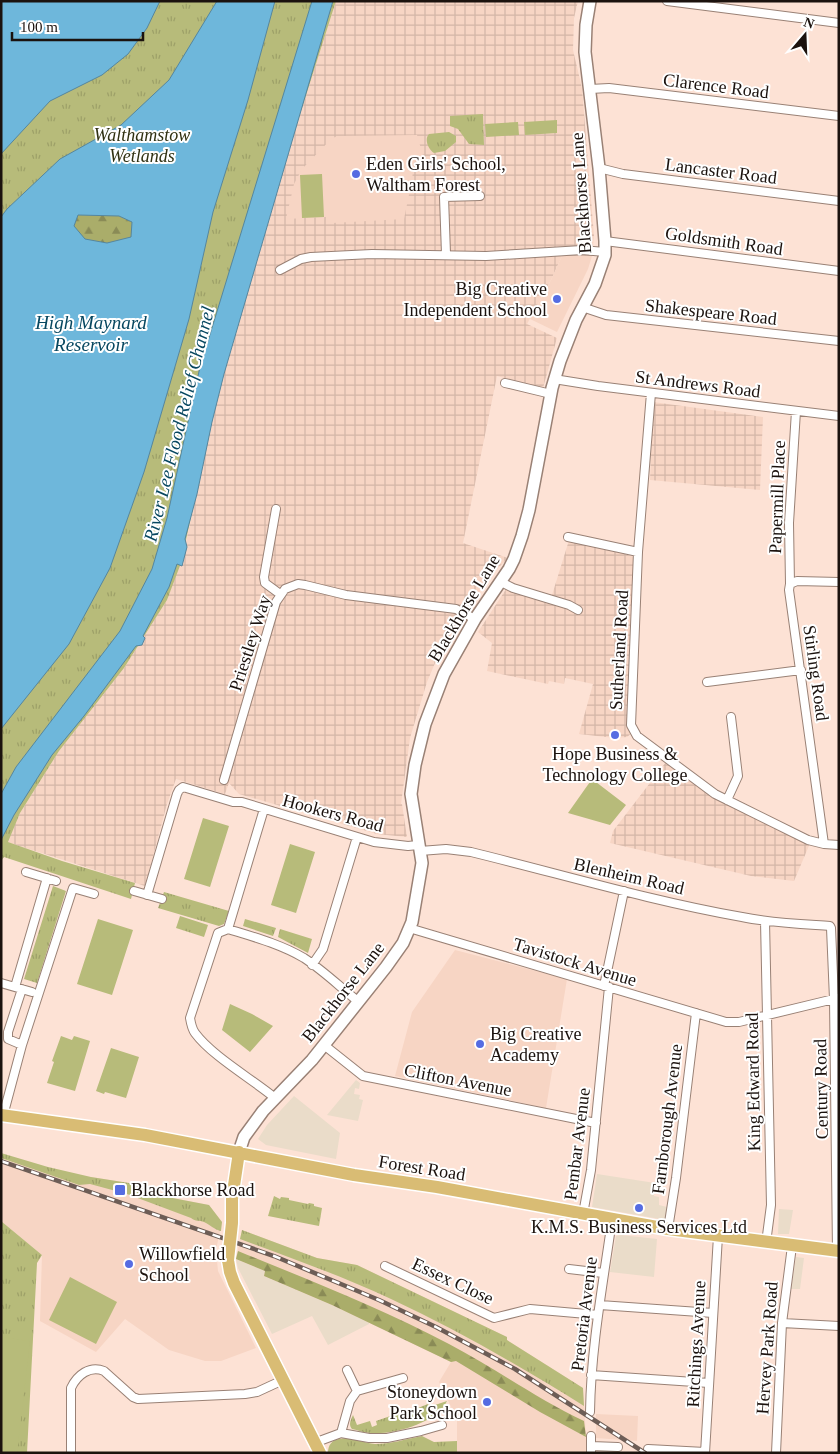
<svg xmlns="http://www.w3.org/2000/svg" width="840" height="1454" viewBox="0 0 840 1454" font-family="Georgia,serif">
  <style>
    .commercial { fill: #eadcc9 }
    .industrial { fill: url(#industrial-grid) }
    .built { fill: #f7d5c4 }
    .grass { fill: url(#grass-tufts) }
    .forest { fill: url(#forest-firs) }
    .garden { fill: #b7bb7a }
    .water { fill: #6eb7db; stroke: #55869e; fill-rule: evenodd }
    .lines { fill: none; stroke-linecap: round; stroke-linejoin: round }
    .street-casing { stroke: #998175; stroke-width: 10 }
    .secondary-casing { stroke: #998175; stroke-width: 14 }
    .primary-casing { stroke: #fff; stroke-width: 15 }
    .street { stroke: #fff; stroke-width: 8 }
    .secondary { stroke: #fff; stroke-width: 11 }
    .primary { stroke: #d9bc74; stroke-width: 12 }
    .rail-casing { stroke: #6d5d56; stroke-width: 4.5 }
    .rail { stroke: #fff; stroke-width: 2.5; stroke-dasharray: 8; stroke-linecap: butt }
    .primary-bridge-casing { stroke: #fff; stroke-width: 15; stroke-linecap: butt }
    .primary-bridge { stroke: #d9bc74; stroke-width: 12 }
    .poi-dot { fill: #556ce2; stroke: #fff; stroke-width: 2 }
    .labels { text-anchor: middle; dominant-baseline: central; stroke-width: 4; stroke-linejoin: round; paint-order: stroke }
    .street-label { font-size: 18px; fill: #1b120e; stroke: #fff }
    .park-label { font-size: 18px; font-style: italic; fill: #303112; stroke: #fff }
    .poi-label { font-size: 18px; fill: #1b120e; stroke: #fff; text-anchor: start }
    .water-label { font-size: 19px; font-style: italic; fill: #074760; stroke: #fff }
  </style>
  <defs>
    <pattern id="industrial-grid" width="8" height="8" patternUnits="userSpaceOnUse" patternTransform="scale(1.25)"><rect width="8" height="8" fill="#f7d5c4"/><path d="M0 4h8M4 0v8" fill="none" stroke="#d3b6a7"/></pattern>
    <pattern id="grass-tufts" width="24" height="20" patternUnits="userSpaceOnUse" patternTransform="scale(1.25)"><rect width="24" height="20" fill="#b7bb7a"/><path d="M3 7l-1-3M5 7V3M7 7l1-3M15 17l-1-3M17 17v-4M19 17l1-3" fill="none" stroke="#9da068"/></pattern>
    <pattern id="forest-firs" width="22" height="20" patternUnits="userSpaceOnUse" patternTransform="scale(1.25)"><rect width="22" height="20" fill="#aaad6a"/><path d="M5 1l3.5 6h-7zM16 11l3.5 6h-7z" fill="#8a8b56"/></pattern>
  </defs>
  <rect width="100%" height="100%" fill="#fde2d5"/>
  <path class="commercial" d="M356,1080L360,1083L359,1089L355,1088L354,1094L360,1095L359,1099L363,1100L358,1121L327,1115Z
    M294,1096L340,1133L336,1159L266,1145L258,1139L267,1125Z
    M597,1174L655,1183L654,1196L659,1197V1205L667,1207L665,1220L592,1207Z
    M779,1209L793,1210L789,1234H778Z
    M621,1235L657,1239L654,1277L610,1272L616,1236Z
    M796,1257L804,1258L800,1289H791Z
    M236,1259L265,1271L264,1276L332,1305L369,1322V1324L328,1345L312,1316L272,1334L238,1268Z"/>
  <path class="industrial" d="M336,1H578L574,18L573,50L582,88L594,236L592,256H562L551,280L527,324L557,338L543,388L497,376L463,543L508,558L491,575L441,649L427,682L410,738L401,804H402L407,837L377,834L239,794L229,783L225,794L176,779L167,804L145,886L7,842L20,813L59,751L124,668L167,600L184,551L223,370L289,149Z
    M653,402L763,417L760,490L650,480Z
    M570,537L634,557L630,622V727L633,732L627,737L615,738L579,734L593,684L565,678L564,684L549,681L548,684L487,671L492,643L478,632L510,583L552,595Z
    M666,762L716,797L811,841L794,881L751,876L610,843L613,831Z"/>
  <path class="built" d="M417,135L424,159L414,162L412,180L404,219L332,223L326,217L286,219L294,184L302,169L332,138L339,136Z
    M562,256H592L588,269L557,332L530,319L551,280Z
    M455,950L567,979L546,1108L395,1076L412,1012Z
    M1,1158L79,1185L91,1177L129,1183L162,1196L209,1205L222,1222L216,1250L218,1271L256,1348L221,1361H205L169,1350L125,1319L96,1352L40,1321L42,1255L1,1221Z
    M242,1230L317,1258L357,1265L507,1337V1340L583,1388L587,1453H457V1419L439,1382L451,1362L332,1305L264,1276L265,1271L236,1259Z
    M596,1414L638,1416L637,1441L596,1438Z"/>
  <path class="grass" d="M1,1H336L289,149L223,370L181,563L167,600L124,668L59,751L20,813L8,842L62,861L135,883L131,899L4,857L1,861Z
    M483,114L484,145L469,144L458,129L450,126V116Z
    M449,132L456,136V142L445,151L434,153C428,149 424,139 429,134Z
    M53,886L66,891L37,983L24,979Z
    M164,892L229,911L224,924L219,926L158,908Z
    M180,916L208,925L204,937L176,928Z
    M245,919L276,928L273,936L243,926Z
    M280,929L312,939L308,953L278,937Z
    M1,1153L48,1167L91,1177L129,1183L162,1196L209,1205L222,1222L221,1231C213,1229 211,1225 204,1222C199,1220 196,1222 191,1218L127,1194L90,1184L79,1185L1,1158Z
    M274,1196L280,1199L281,1197L289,1198V1200L308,1204L309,1203L314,1204V1206L322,1208L319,1226L268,1216Z
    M1,1221L42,1255L37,1263L27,1453H1Z
    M242,1230L317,1258L357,1265L507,1337V1340L583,1388L584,1406C522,1367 457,1330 391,1299C342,1276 291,1258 240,1239Z
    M447,1401C437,1423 393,1435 371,1433C364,1433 358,1430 352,1429C348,1424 351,1420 353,1415L357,1425L370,1421L372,1427L377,1425L376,1421L399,1413L402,1419L407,1417L405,1413L428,1404L431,1410L436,1408L435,1405Z
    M422,1436L434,1442L457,1441V1453H328C328,1445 332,1440 339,1439C350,1436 363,1443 375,1444C390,1444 407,1439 422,1436Z"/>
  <path class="forest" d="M78,215L119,216L132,222L131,237L107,243L85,239L73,226Z
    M238,1251C309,1280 381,1308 449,1344C495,1368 537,1399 584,1421L586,1437L540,1412L456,1361L451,1362L332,1305L264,1276L265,1271L236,1259Z"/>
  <path class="garden" d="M557,120V133L525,135L524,122Z
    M518,122L519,135L486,137L485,124Z
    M322,174L324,217L302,218L300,175Z
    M592,779L626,805L610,825L568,813Z
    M203,818L229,826L210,887L184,879Z
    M290,844L315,852L296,913L271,905Z
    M98,919L133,930L112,995L77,984Z
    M230,1004L252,1014L273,1026L250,1052L222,1030Z
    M61,1036L72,1040L74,1036L90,1041L75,1091L47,1083L54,1062L52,1061Z
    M111,1048L139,1057L126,1098L105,1092L104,1094L96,1091Z
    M70,1277L117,1302L96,1344L49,1320Z
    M1,1337L30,1341L17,1453H1Z"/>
  <path class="water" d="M1,1H160L147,28L128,54L102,75L50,101L1,154Z
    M217,1H275L248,100L213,212L189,319L144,472L110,568L69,644L1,729V217L7,209L60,159L121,125L169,80ZM78,215L119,216L132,222L131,237L107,243L85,239L74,226Z
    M312,1H333L224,374L212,422L197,494L185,539L187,547L182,566L177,564L169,587L143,636L145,638L142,645L136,646L84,716L52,755L14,815L1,840V794L16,767L120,631L152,569L167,518L200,367Z"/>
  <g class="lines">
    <defs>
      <path id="street" d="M667,1L839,23
        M590,89L609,88L839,116
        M599,168L623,174L839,201
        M605,241L839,271
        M446,254L444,197L480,196
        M280,270L301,259L311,257L372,254L486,256L582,250L605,252
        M582,307L606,315L839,341
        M554,379L598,386L839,416
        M505,383L551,394
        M651,393L638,552L631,725L637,736L715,794L808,840L824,844L839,845
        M276,509L264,577L265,583L280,594
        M568,537L638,552
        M501,582L513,588L569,605L578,610
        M790,584L789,523L796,411
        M707,682L801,670
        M224,780L276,602L285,589L298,584L305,585L346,595L456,609L475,619
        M727,800L738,776L731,717
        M824,844L789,590L790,584L797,581L839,582
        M420,851L446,849L471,852C561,874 651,901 742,917C771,923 800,924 830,926L831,928L834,999L837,1251
        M26,872L56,881
        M134,891L162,899
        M147,895L177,794L179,790L183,787L233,802H242L374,842L408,846L418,845
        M765,921L771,1205L766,1243
        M409,928L726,1022H739L838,998
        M228,929L264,809
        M312,965L323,949L357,837
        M1,983L32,992
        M604,986L624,891
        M15,987L47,878
        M22,989L8,1032V1039L22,1045
        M324,1045L363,1076L596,1123
        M275,1098C252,1079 212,1056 195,1033C192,1029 191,1024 190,1018L218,933L228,929C254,937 280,944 304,958C324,971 341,988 359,1002
        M3,1116L22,1045L73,888L94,894
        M583,1214L591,1170L609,987
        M668,1229L676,1178L696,1013
        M385,1266L494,1318L530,1309L598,1315
        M569,1269L603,1273
        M600,1305L713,1313
        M782,1323L839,1326
        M347,1370L357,1391
        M591,1375L709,1383
        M590,1412C591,1347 603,1284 612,1220
        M341,1433L350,1401L357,1391L403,1378
        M591,1436V1453
        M314,1443L341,1433L369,1438H387L421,1431L442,1425
        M591,1446L618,1447
        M648,1449L705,1452
        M71,1453V1388C77,1375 90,1365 104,1371L133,1397L138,1399L245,1394L257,1392L283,1380
        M705,1453L718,1236
        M776,1453L782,1323L792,1246"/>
      <path id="secondary" d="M239,1152L244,1137L263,1111L312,1060L386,967L403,943L412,922L422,863L411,794L415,765L425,724L444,674L475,619L509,569L514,559L522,536L529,510L552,388L560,361L576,320L595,284L605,255V241L599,168L585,52L586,25L590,1"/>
      <path id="primary" d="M1,1115L145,1135L354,1175L437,1187L668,1229L839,1251
        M232,1223V1199L239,1152
        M228,1260L230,1272L234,1283L320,1453"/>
    </defs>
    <use href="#street" class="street-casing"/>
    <use href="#secondary" class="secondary-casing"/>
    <use href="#primary" class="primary-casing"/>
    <use href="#street" class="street"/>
    <use href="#secondary" class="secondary"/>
    <use href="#primary" class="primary"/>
    <defs>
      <path id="rail" d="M1,1161L274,1256L379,1300L436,1327L515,1369L645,1453"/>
    </defs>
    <use href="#rail" class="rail-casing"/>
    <use href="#rail" class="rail"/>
    <defs>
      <path id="primary-bridge" d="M228,1260L232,1223"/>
    </defs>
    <use href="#primary-bridge" class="primary-bridge-casing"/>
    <use href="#primary-bridge" class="primary-bridge"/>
  </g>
  <g class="poi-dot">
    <circle cx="356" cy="174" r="5"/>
    <circle cx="557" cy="299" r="5"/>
    <circle cx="615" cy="735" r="5"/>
    <circle cx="480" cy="1044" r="5"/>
    <rect x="114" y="1184" width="12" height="12" rx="2.5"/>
    <circle cx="639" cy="1208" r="5"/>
    <circle cx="129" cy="1264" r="5"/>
    <circle cx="487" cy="1402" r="5"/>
  </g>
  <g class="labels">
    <g class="street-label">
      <text transform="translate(716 86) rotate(7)">Clarence Road</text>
      <text transform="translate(721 171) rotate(7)">Lancaster Road</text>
      <text transform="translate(581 193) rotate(-94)">Blackhorse Lane</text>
      <text transform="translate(724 241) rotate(8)">Goldsmith Road</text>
      <text transform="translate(711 312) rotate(6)">Shakespeare Road</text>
      <text transform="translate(698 384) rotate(7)">St Andrews Road</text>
      <text transform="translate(777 497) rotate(-88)">Papermill Place</text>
      <text transform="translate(464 608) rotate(-59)">Blackhorse Lane</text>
      <text transform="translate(250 643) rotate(-72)">Priestley Way</text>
      <text transform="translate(619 650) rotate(-87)">Sutherland Road</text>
      <text transform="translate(816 673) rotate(82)">Stirling Road</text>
      <text transform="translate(333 813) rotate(15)">Hookers Road</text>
      <text transform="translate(629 876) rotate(13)">Blenheim Road</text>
      <text transform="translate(575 962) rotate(17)">Tavistock Avenue</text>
      <text transform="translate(343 992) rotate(-52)">Blackhorse Lane</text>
      <text transform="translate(458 1080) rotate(11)">Clifton Avenue</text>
      <text transform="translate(753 1082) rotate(-91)">King Edward Road</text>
      <text transform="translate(821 1089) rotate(-91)">Century Road</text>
      <text transform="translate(667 1119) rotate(-83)">Farnborough Avenue</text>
      <text transform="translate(577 1144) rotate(-83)">Pembar Avenue</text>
      <text transform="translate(422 1168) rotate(9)">Forest Road</text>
      <text transform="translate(453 1281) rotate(25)">Essex Close</text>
      <text transform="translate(584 1314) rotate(-83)">Pretoria Avenue</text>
      <text transform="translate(696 1344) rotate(-87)">Ritchings Avenue</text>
      <text transform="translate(767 1348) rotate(-86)">Hervey Park Road</text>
    </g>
    <g class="park-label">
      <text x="142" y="135">Walthamstow<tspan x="142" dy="21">Wetlands</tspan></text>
    </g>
    <g class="poi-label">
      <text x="366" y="164">Eden Girls' School,<tspan x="366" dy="21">Waltham Forest</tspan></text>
      <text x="547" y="289" text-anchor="end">Big Creative<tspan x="547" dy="21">Independent School</tspan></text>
      <text x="615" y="754" text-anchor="middle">Hope Business &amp;<tspan x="615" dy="21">Technology College</tspan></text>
      <text x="490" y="1034">Big Creative<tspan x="490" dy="21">Academy</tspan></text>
      <text x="131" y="1190">Blackhorse Road</text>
      <text x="639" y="1227" text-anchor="middle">K.M.S. Business Services Ltd</text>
      <text x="139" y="1254">Willowfield<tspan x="139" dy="21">School</tspan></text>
      <text x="477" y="1392" text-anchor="end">Stoneydown<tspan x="477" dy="21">Park School</tspan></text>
    </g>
    <g class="water-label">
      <text x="91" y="322">High Maynard<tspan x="91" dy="22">Reservoir</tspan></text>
      <text transform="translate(179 424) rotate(-76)">River Lee Flood Relief Channel</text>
    </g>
  </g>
  <rect width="840" height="1454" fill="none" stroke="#1b120e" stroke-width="5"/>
  <g transform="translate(805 35) rotate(19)" stroke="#ffffff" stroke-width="4" paint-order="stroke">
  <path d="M0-4L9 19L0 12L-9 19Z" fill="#1b120e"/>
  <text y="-8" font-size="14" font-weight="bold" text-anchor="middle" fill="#1b120e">N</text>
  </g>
  <path d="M12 32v8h131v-8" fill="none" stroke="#1b120e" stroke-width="2.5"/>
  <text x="20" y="32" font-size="15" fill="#1b120e" stroke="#ffffff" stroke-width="4" paint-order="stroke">100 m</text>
</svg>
